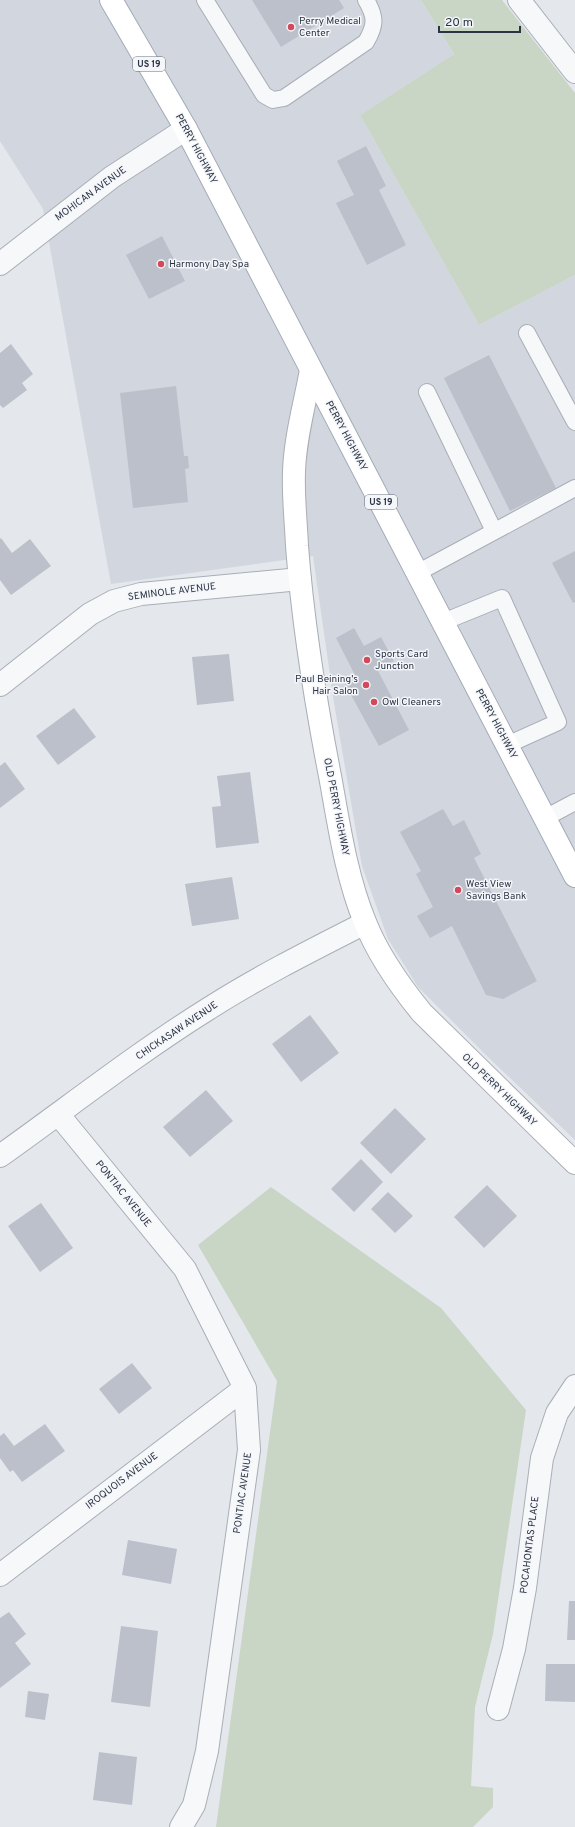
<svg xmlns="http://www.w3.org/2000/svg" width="575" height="1827" viewBox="0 0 575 1827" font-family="Overpass,sans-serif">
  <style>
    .built { fill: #d2d6de }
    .green { fill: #c9d6c5 }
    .building { fill: #bbc0ca }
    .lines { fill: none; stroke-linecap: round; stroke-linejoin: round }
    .lane-casing { stroke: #a9aeb7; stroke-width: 18 }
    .street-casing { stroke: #a9aeb7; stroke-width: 24 }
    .secondary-casing { stroke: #a9aeb7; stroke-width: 24 }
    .primary-casing { stroke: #a3abb8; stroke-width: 24 }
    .lane { stroke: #f7f8fa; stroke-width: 16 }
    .street { stroke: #f7f8fa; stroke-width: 22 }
    .secondary { stroke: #fff; stroke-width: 22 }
    .primary { stroke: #fff; stroke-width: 22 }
    .poi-dot { fill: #d1495b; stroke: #f4f6f9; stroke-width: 1.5 }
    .labels { text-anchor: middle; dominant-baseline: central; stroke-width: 3; stroke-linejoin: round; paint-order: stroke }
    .shield { fill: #f4f6f9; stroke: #676e7b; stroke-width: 1 }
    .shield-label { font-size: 9px; font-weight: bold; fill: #2b3445 }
    .poi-label { font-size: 10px; fill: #2b3445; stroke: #f4f6f9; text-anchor: start }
    .street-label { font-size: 10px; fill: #2b3445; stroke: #f4f6f9 }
  </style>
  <rect width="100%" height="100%" fill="#e4e7ec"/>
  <path class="built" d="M0,0H421L454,54L360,115L479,325L575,275V1140L487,1056L418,987L388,939L362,866L334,703L313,556L111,584L43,209L0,141Z"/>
  <path class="green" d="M421,0H502L575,93V275L479,325L360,115L454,54Z
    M271,1187L441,1308L526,1410L493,1634L475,1707L471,1786L493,1788V1807L473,1827H216L277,1381L198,1245Z"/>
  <path class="building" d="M252,0H339L344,8L281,47Z
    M366,146L386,186L379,190L406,245L367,265L336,203L354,195L337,161Z
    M162,236L185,281L149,299L126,255Z
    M11,344L33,374L22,383L27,390L3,408L0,405V353Z
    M489,355L556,488L510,511L444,378Z
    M176,386L184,456H188L189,468L185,469L188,502L133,508L120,393Z
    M1,538L12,553L30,539L51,566L11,595L0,580V539Z
    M575,551V602L573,603L552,563Z
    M354,628L364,646L381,637L394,661L377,669L409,730L379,746L345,684L356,677L336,638Z
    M229,654L234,701L197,705L192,657Z
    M74,708L96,737L58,765L36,736Z
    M5,762L25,789L0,808V766Z
    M250,772L259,843L216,848L212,807L221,806L217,776Z
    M443,809L453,826L464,820L481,854L474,858L537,981L503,999L486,995L452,926L430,938L417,916L433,907L416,874L421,871L400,832Z
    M232,877L239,919L192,926L185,884Z
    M310,1015L339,1053L301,1082L272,1044Z
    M206,1090L233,1121L190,1157L163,1127Z
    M395,1108L426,1139L391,1174L360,1143Z
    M361,1159L383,1182L354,1212L331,1189Z
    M487,1185L517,1216L484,1248L454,1217Z
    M388,1192L413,1216L395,1233L371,1209Z
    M41,1203L73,1248L40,1272L8,1226Z
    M132,1363L152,1388L119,1414L99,1389Z
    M45,1424L65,1451L22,1482L13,1470L10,1472L0,1458V1436L4,1433L14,1446Z
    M128,1540L177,1549L171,1584L122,1575Z
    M569,1601H575V1640H567Z
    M9,1612L26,1634L15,1643L31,1664L0,1688V1618Z
    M121,1626L158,1631L150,1707L111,1702Z
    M546,1664H575V1702L545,1701Z
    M28,1691L49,1694L45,1720L25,1717Z
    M99,1752L137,1757L132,1805L93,1800Z"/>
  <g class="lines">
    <defs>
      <path id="lane" d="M205,0L264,95L273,100L284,98L366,42C376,25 376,17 366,0
        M527,333L575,422
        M427,392L494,531
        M417,573L575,488
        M443,622L502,598L558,722L507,745
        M545,818L575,802"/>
      <path id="street" d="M519,0L575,72
        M0,264L112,177L186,129
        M0,685L90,614L114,601L141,594L300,579
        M58,1114L185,1269L245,1388L249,1450L207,1751L194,1805L181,1827
        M0,1156C69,1107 136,1054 208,1009C258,977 312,950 365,923
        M0,1575L245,1388
        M498,1709L514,1649L525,1588L542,1458L557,1413L575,1386"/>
      <path id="secondary" d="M311,370C305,403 295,438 294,472C293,497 296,522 297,546C303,625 315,699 330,776C339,825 346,876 365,922C378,955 400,986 422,1013L575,1163"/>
      <path id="primary" d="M111,0L186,129L575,876"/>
    </defs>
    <use href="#lane" class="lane-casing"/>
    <use href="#street" class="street-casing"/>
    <use href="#secondary" class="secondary-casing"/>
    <use href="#primary" class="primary-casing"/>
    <use href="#lane" class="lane"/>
    <use href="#street" class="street"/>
    <use href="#secondary" class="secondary"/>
    <use href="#primary" class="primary"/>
  </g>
  <g class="poi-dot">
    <circle cx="291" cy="27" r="4"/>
    <circle cx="161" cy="264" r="4"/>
    <circle cx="367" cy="660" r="4"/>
    <circle cx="366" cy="685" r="4"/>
    <circle cx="374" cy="702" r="4"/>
    <circle cx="458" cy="890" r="4"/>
  </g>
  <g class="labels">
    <g class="shield">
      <rect x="133" y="57" width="32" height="14" rx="3"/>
      <rect x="365" y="495" width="32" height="14" rx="3"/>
    </g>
    <g class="shield-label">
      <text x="149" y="64">US 19</text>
      <text x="381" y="502">US 19</text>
    </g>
    <g class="poi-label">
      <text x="299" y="21">Perry Medical<tspan x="299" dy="12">Center</tspan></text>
      <text x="169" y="264">Harmony Day Spa</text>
      <text x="375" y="654">Sports Card<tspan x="375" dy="12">Junction</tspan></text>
      <text x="358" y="679" text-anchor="end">Paul Beining's<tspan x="358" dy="12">Hair Salon</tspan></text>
      <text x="382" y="702">Owl Cleaners</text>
      <text x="466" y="884">West View<tspan x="466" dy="12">Savings Bank</tspan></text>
    </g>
    <g class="street-label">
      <text transform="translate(196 149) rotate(62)">PERRY HIGHWAY</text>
      <text transform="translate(91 194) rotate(-36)">MOHICAN AVENUE</text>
      <text transform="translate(346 436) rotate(62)">PERRY HIGHWAY</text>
      <text transform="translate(172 592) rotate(-7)">SEMINOLE AVENUE</text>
      <text transform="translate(496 724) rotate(62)">PERRY HIGHWAY</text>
      <text transform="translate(336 807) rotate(79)">OLD PERRY HIGHWAY</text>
      <text transform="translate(177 1031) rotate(-34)">CHICKASAW AVENUE</text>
      <text transform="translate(499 1090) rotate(44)">OLD PERRY HIGHWAY</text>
      <text transform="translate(123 1194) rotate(51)">PONTIAC AVENUE</text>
      <text transform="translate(122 1481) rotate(-37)">IROQUOIS AVENUE</text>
      <text transform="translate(243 1493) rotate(-82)">PONTIAC AVENUE</text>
      <text transform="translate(530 1545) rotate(-83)">POCAHONTAS PLACE</text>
    </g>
  </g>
  <path d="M439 26v6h81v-6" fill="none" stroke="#2b3445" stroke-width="2"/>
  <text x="445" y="26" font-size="12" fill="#2b3445" stroke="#f4f6f9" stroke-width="3" paint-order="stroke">20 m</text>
</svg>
